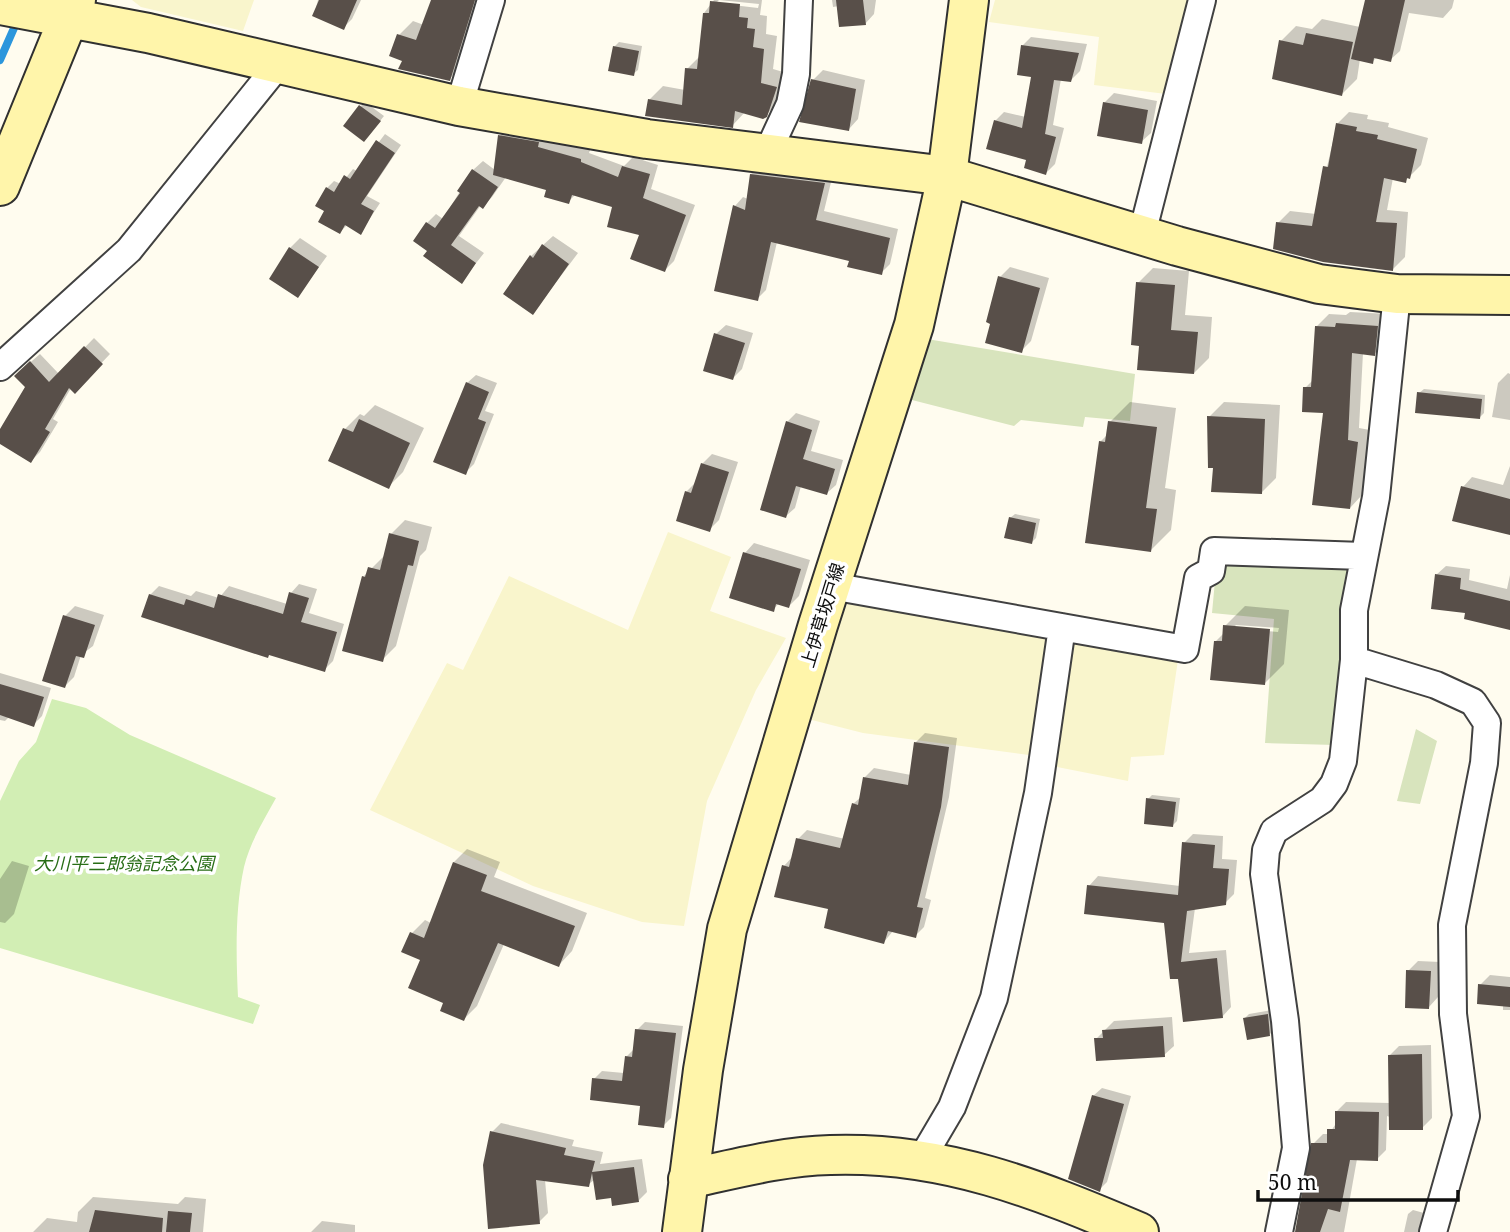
<svg xmlns="http://www.w3.org/2000/svg" width="1510" height="1232" viewBox="0 0 1510 1232" font-family="'Noto Serif','Noto Sans JP',serif">
  <style>
    .farmland { fill: #f9f5cc }
    .green { fill: #d2eeb4 }
    .cemetery { fill: #d8e4bd }
    .shadow { fill: #0003; fill-rule: evenodd }
    .lines { fill: none; stroke-linecap: round; stroke-linejoin: round }
    .stream { stroke: #2c96dc; stroke-width: 8 }
    .building { fill: #584f49 }
    .street-casing { stroke: #414141; stroke-width: 30 }
    .secondary-casing { stroke: #303030; stroke-width: 42 }
    .street { stroke: #fff; stroke-width: 26 }
    .secondary { stroke: #fff5aa; stroke-width: 38 }
    .labels { text-anchor: middle; dominant-baseline: central; stroke-width: 7; stroke-linejoin: round; paint-order: stroke }
    .street-label { font-size: 18px; fill: #0e0e0e; stroke: #fff }
    .park-label { font-size: 18px; font-style: italic; fill: #296e17; stroke: #fff }
  </style>
  <rect width="100%" height="100%" fill="#fffcef"/>
  <path class="farmland" d="M132,0H254L243,31L141,7Z
    M995,0H1187L1166,94L1094,85L1099,37L989,22Z
    M668,532L731,557L710,611L786,638L756,690L707,801L684,926L642,922L533,886L370,810L447,663L463,670L509,576L628,630Z
    M853,596L1054,630L1036,756L863,733L808,719L838,619Z
    M1065,631L1179,653L1164,755L1131,757L1128,781L1047,765Z"/>
  <path class="green" d="M52,699L86,708L130,735L276,798C264,820 250,842 244,867C235,908 236,955 238,997L260,1005L253,1024L0,948V801L19,761L36,742Z"/>
  <path class="cemetery" d="M927,339L1135,374L1130,421L1085,417L1083,427L1021,420L1014,426L912,400L910,397Z
    M1217,559L1346,561L1352,570L1343,695L1335,745L1265,743L1274,619L1212,613Z
    M1416,729L1437,741L1420,804L1397,801Z"/>
  <path class="shadow" d="M318,0H361L352,19L343,28L314,15Z
    M435,0H484L463,66L449,79L404,60L399,35L413,21L424,25Z
    M714,0H762L760,15L767,16L766,34L777,36L773,69L790,74L780,101L766,115L745,112L732,126L649,100L663,86L685,90L687,69L700,56L704,13ZM719,0L759,4L758,8L716,3Z
    M832,0H876L874,14L865,24L839,6L833,7Z
    M1366,0H1454L1452,8L1443,18L1409,13L1400,51L1390,60L1377,57L1372,62L1360,59L1357,79L1342,94L1281,41L1296,26L1312,29L1322,19L1360,27Z
    M1031,37L1087,44L1080,71L1071,80L1061,79L1053,125L1064,128L1055,164L1046,173L1029,159L995,121L1004,112L1026,117L1033,75L1022,46Z
    M619,42L642,46L638,70L633,74L614,47Z
    M823,70L865,80L858,119L849,129L813,80Z
    M1114,93L1157,101L1151,133L1141,142L1104,103Z
    M365,102L384,116L368,136L361,106Z
    M1349,112L1368,115L1367,119L1389,123L1388,127L1428,138L1421,165L1405,181L1393,178L1387,210L1408,212L1405,257L1393,269L1278,223L1290,211L1316,214L1337,124Z
    M510,126L590,150L589,153L624,166L633,157L658,165L651,189L695,205L674,261L665,270L641,234L615,206L576,194L568,202L548,189L506,177L492,197L483,206L481,205L459,236L484,253L462,281L429,251L427,223L436,214L443,219L473,170L483,161L495,170L500,136Z
    M385,134L401,145L367,196L380,203L361,232L347,225L340,232L326,210L327,188L334,181L341,184L353,169L357,171Z
    M760,165L833,174L824,211L898,229L890,264L881,273L851,259L777,242L766,290L757,299L735,206L743,197L748,199L751,174Z
    M553,236L578,253L533,313L531,256Z
    M300,238L327,256L298,296L290,248Z
    M1010,267L1049,278L1031,341L1021,351L1000,277Z
    M1153,268L1189,271L1185,315L1212,317L1209,358L1194,373L1141,344L1138,283Z
    M1350,312L1389,314L1387,342L1374,354L1363,353L1359,428L1370,430L1362,495L1350,508L1325,412L1305,388L1314,379L1316,327L1329,314L1346,315Z
    M726,325L753,333L742,369L733,378L716,334Z
    M94,338L110,354L75,391L71,388L53,419L58,422L40,452L31,461L0,442V432L27,387L25,367L40,354L59,374Z
    M1508,373L1510,374V420L1492,417L1498,383Z
    M476,375L497,383L485,411L494,414L474,464L466,472L467,383Z
    M1424,389L1485,395L1484,413L1479,418L1419,393Z
    M1130,402L1176,408L1165,488L1176,490L1171,530L1151,550L1100,442L1108,434L1110,422Z
    M1224,402L1280,405L1276,478L1261,493L1209,417Z
    M375,405L424,428L403,472L388,487L330,460L345,429L360,414L364,416Z
    M796,413L820,421L811,451L843,460L836,485L827,493L801,486L795,508L786,516L787,422Z
    M712,454L738,462L719,520L709,530L686,492L696,482L702,464Z
    M1510,466V533L1463,487L1472,477L1503,485Z
    M1015,514L1040,519L1036,538L1032,542L1010,518Z
    M405,520L432,527L426,550L420,556L396,646L382,660L363,577L386,554L391,534Z
    M754,543L810,560L799,596L789,606L779,603L773,610L745,553Z
    M1446,566L1470,569L1469,580L1507,589L1510,575V628L1467,611L1436,575Z
    M299,584L317,589L309,613L344,624L333,661L324,670L150,595L159,586L191,596L196,591L219,598L229,586L287,604L291,593Z
    M75,606L104,615L93,646L81,655L74,677L65,686V616Z
    M1245,606L1289,610L1284,664L1264,684L1216,641L1224,633L1225,626ZM1236,625L1279,628L1278,632L1233,628Z
    M0,673L51,688L42,716L33,725L9,717L5,721L0,720Z
    M925,733L957,738L949,797L925,898L931,900L924,927L915,936L893,931L884,942L830,908L784,866L793,856L798,839L807,830L845,839L853,804L862,796L865,777L874,768L911,775L916,742Z
    M1152,795L1180,798L1177,821L1173,825L1148,799Z
    M1193,834L1223,836L1222,859L1237,860L1234,894L1225,903L1195,908L1189,953L1226,950L1231,1007L1222,1017L1180,977L1166,922L1089,886L1098,876L1180,886L1184,843Z
    M467,849L500,862L494,877L587,913L572,951L559,965L504,944L477,1006L464,1019L446,1002L412,933L425,920L431,923L454,862Z
    M12,861L29,866L14,914L5,923L0,922V879Z
    M1418,961L1440,962L1438,997L1429,1007L1408,971Z
    M1490,975L1510,977V1010H1503V1005L1480,985Z
    M1272,1010L1274,1030L1270,1034L1245,1018L1249,1014Z
    M1172,1017L1174,1046L1164,1055L1096,1039L1114,1021Z
    M645,1022L683,1026L671,1118L663,1126L642,1104L594,1079L602,1071L624,1073L626,1057L635,1048L637,1030Z
    M1431,1045L1432,1118L1422,1128L1387,1116L1386,1150L1377,1159H1357L1344,1232H1297L1313,1144L1323,1134H1329L1337,1122V1111L1346,1102L1390,1103V1055L1399,1046Z
    M1102,1088L1131,1096L1107,1182L1099,1190L1093,1096Z
    M501,1123L574,1140L572,1146L603,1152L600,1164L642,1159L647,1192L638,1201L613,1196L595,1179L588,1185L545,1180L548,1213L539,1222L492,1132Z
    M93,1197L178,1204L185,1197L206,1199L203,1232H33L47,1218L77,1222L78,1212Z
    M1413,1210L1424,1213L1422,1232H1404L1408,1214Z
    M322,1221L355,1225V1232H311Z"/>
  <g class="lines">
    <path class="stream" d="M0,60L18,19"/>
  </g>
  <path class="building" d="M319,0H357L344,30L312,16Z
    M431,0H475L450,81L398,69L402,61L389,56L397,34L416,40Z
    M836,0H863L866,25L839,27Z
    M1365,0H1405L1391,62L1374,58L1373,64L1351,59Z
    M710,1L740,4L739,17L748,18L747,28L755,29L753,47L764,49L761,83L777,87L767,117L763,119L735,111L733,128L645,116L648,99L682,105L685,68L697,69L703,13H709Z
    M1306,33L1353,42L1342,96L1272,79L1279,40L1303,45Z
    M1021,45L1079,53L1071,82L1054,80L1045,134L1056,137L1046,175L1024,168L1026,160L986,149L994,120L1022,128L1031,77L1017,75Z
    M613,46L639,51L634,76L608,71Z
    M811,79L856,89L849,131L799,122Z
    M1103,102L1148,110L1142,144L1097,136Z
    M359,105L381,121L364,142L343,126Z
    M1336,123L1357,127L1356,131L1378,135L1377,139L1417,149L1410,179L1407,178L1406,183L1384,178L1376,222L1397,223L1393,271L1323,262L1273,249L1276,222L1312,226L1323,166L1328,167Z
    M498,135L539,142L538,147L581,159V162L618,177L622,166L650,174L643,198L686,215L665,272L630,259L639,235L607,227L612,207L572,195L569,204L544,197L546,190L493,175Z
    M376,140L395,153L361,204L374,211L361,235L345,225L340,234L318,222L324,211L315,206L326,187L334,192L344,175L350,179Z
    M472,169L498,187L483,209L479,206L451,245L476,263L462,284L423,256L427,251L413,241L426,222L435,228L460,193L457,191Z
    M750,174L825,183L816,220L890,238L882,275L847,267L849,261L771,242L758,301L714,291L733,205L745,210Z
    M542,244L569,264L533,315L503,294L530,255L533,258Z
    M289,247L319,267L298,298L269,279Z
    M998,276L1040,288L1022,353L985,343L990,324L986,322Z
    M1136,282L1175,285L1171,330L1198,332L1194,374L1137,370L1139,346L1131,345Z
    M1336,323L1378,326L1375,356L1352,353L1348,440L1358,442L1350,509L1312,505L1323,413L1302,412L1303,387H1311L1315,326L1335,327Z
    M714,333L745,343L733,380L703,371Z
    M84,346L103,364L75,394L69,388L45,429L50,432L31,463L0,444V429L25,387L14,376L30,361L49,382Z
    M466,382L489,392L478,419L486,422L466,475L433,462Z
    M1417,392L1482,399L1480,419L1415,413Z
    M1207,416L1265,419L1262,494L1211,492L1213,468H1208Z
    M359,419L410,443L389,489L328,461L343,428L353,432Z
    M786,421L812,430L803,459L835,469L827,495L796,486L786,518L760,510Z
    M1108,421L1157,427L1146,508L1157,509L1151,552L1085,543L1099,441L1105,442Z
    M701,463L729,472L710,532L676,521L685,491L691,493Z
    M1461,486L1510,499V535L1452,521Z
    M1009,517L1036,523L1032,544L1004,538Z
    M389,533L419,541L413,566L408,565L383,662L342,651L362,576L365,577L368,567L380,570Z
    M743,552L801,569L789,608L776,604L774,612L729,598Z
    M1435,574L1461,578L1460,589L1510,601V630L1464,619L1465,613L1431,609Z
    M289,592L309,598L301,622L337,632L325,672L269,655L268,658L141,617L149,594L184,605L186,599L214,608L218,594L283,614Z
    M63,615L95,625L84,658L76,656L65,688L42,681Z
    M1223,625L1270,629L1265,685L1210,680L1214,641H1222Z
    M0,684L44,697L34,727L0,715Z
    M914,742L949,747L941,807L917,907L923,908L916,938L888,931L884,944L824,928L828,909L774,897L782,865L789,867L796,838L840,848L852,803L858,805L863,777L908,785Z
    M1146,798L1176,802L1173,827L1144,824Z
    M1182,842L1215,845L1213,868L1229,869L1226,905L1187,911L1181,962L1217,958L1223,1018L1183,1022L1178,979H1170L1164,923L1084,914L1087,885L1178,895Z
    M453,862L487,875L481,891L575,926L559,967L498,943L464,1021L440,1011L443,1003L408,988L420,960L401,952L410,932L424,938Z
    M1406,970L1431,971L1429,1009L1405,1008Z
    M1478,984L1510,987V1007L1477,1004Z
    M1268,1014L1270,1036L1247,1040L1243,1018Z
    M1163,1026L1165,1057L1096,1061L1094,1038H1103L1102,1030Z
    M635,1029L676,1033L664,1128L638,1125L640,1106L590,1100L592,1078L622,1081L625,1056L632,1057Z
    M1422,1054L1423,1130H1389L1388,1055Z
    M1092,1095L1124,1104L1100,1192L1068,1179Z
    M1335,1111L1379,1112L1378,1161L1350,1160L1340,1212L1328,1209L1320,1232H1295L1311,1143H1327V1129H1335Z
    M490,1131L566,1148L564,1155L595,1161L592,1172L634,1167L639,1202L612,1206L611,1198L596,1200L592,1173L589,1187L536,1180L540,1224L488,1229L483,1165Z
    M95,1210L163,1218L162,1232H89Z
    M168,1211L192,1213L190,1232H166Z"/>
  <g class="lines">
    <defs>
      <path id="street" d="M459,106L491,0
        M771,145L790,104L796,74L799,0
        M1142,234L1202,0
        M0,367L129,250L278,65
        M831,586L1185,649L1198,578L1211,571L1214,551L1363,556
        M1354,660L1436,685L1473,702L1487,723L1484,763L1452,925L1453,1014L1466,1116L1433,1232
        M922,1158L952,1107L994,998L1038,793L1062,627
        M1279,1232L1296,1148L1285,1021L1264,874L1266,850L1274,831L1322,800L1334,784L1343,761L1354,660V610L1376,497L1397,294"/>
      <path id="secondary" d="M0,5L148,33L459,106L647,139L947,176L1177,246L1319,284L1397,294L1510,295
        M0,186L76,0
        M688,1179C734,1169 783,1156 830,1155C944,1151 1037,1189 1139,1232
        M682,1232L703,1070L727,929L818,625L914,325L947,176L969,0"/>
    </defs>
    <use href="#street" class="street-casing"/>
    <use href="#secondary" class="secondary-casing"/>
    <use href="#street" class="street"/>
    <use href="#secondary" class="secondary"/>
  </g>
  <g class="labels">
    <g class="street-label">
      <text transform="translate(822 615) rotate(-73)">上伊草坂戸線</text>
    </g>
    <g class="park-label">
      <text x="124" y="863">大川平三郎翁記念公園</text>
    </g>
  </g>
  <path d="M1258 1190v10h200v-10" fill="none" stroke="#0e0e0e" stroke-width="3.5"/>
  <text x="1268" y="1190" font-size="21" fill="#0e0e0e" stroke="#ffffff" stroke-width="5" paint-order="stroke">50 m</text>
</svg>
